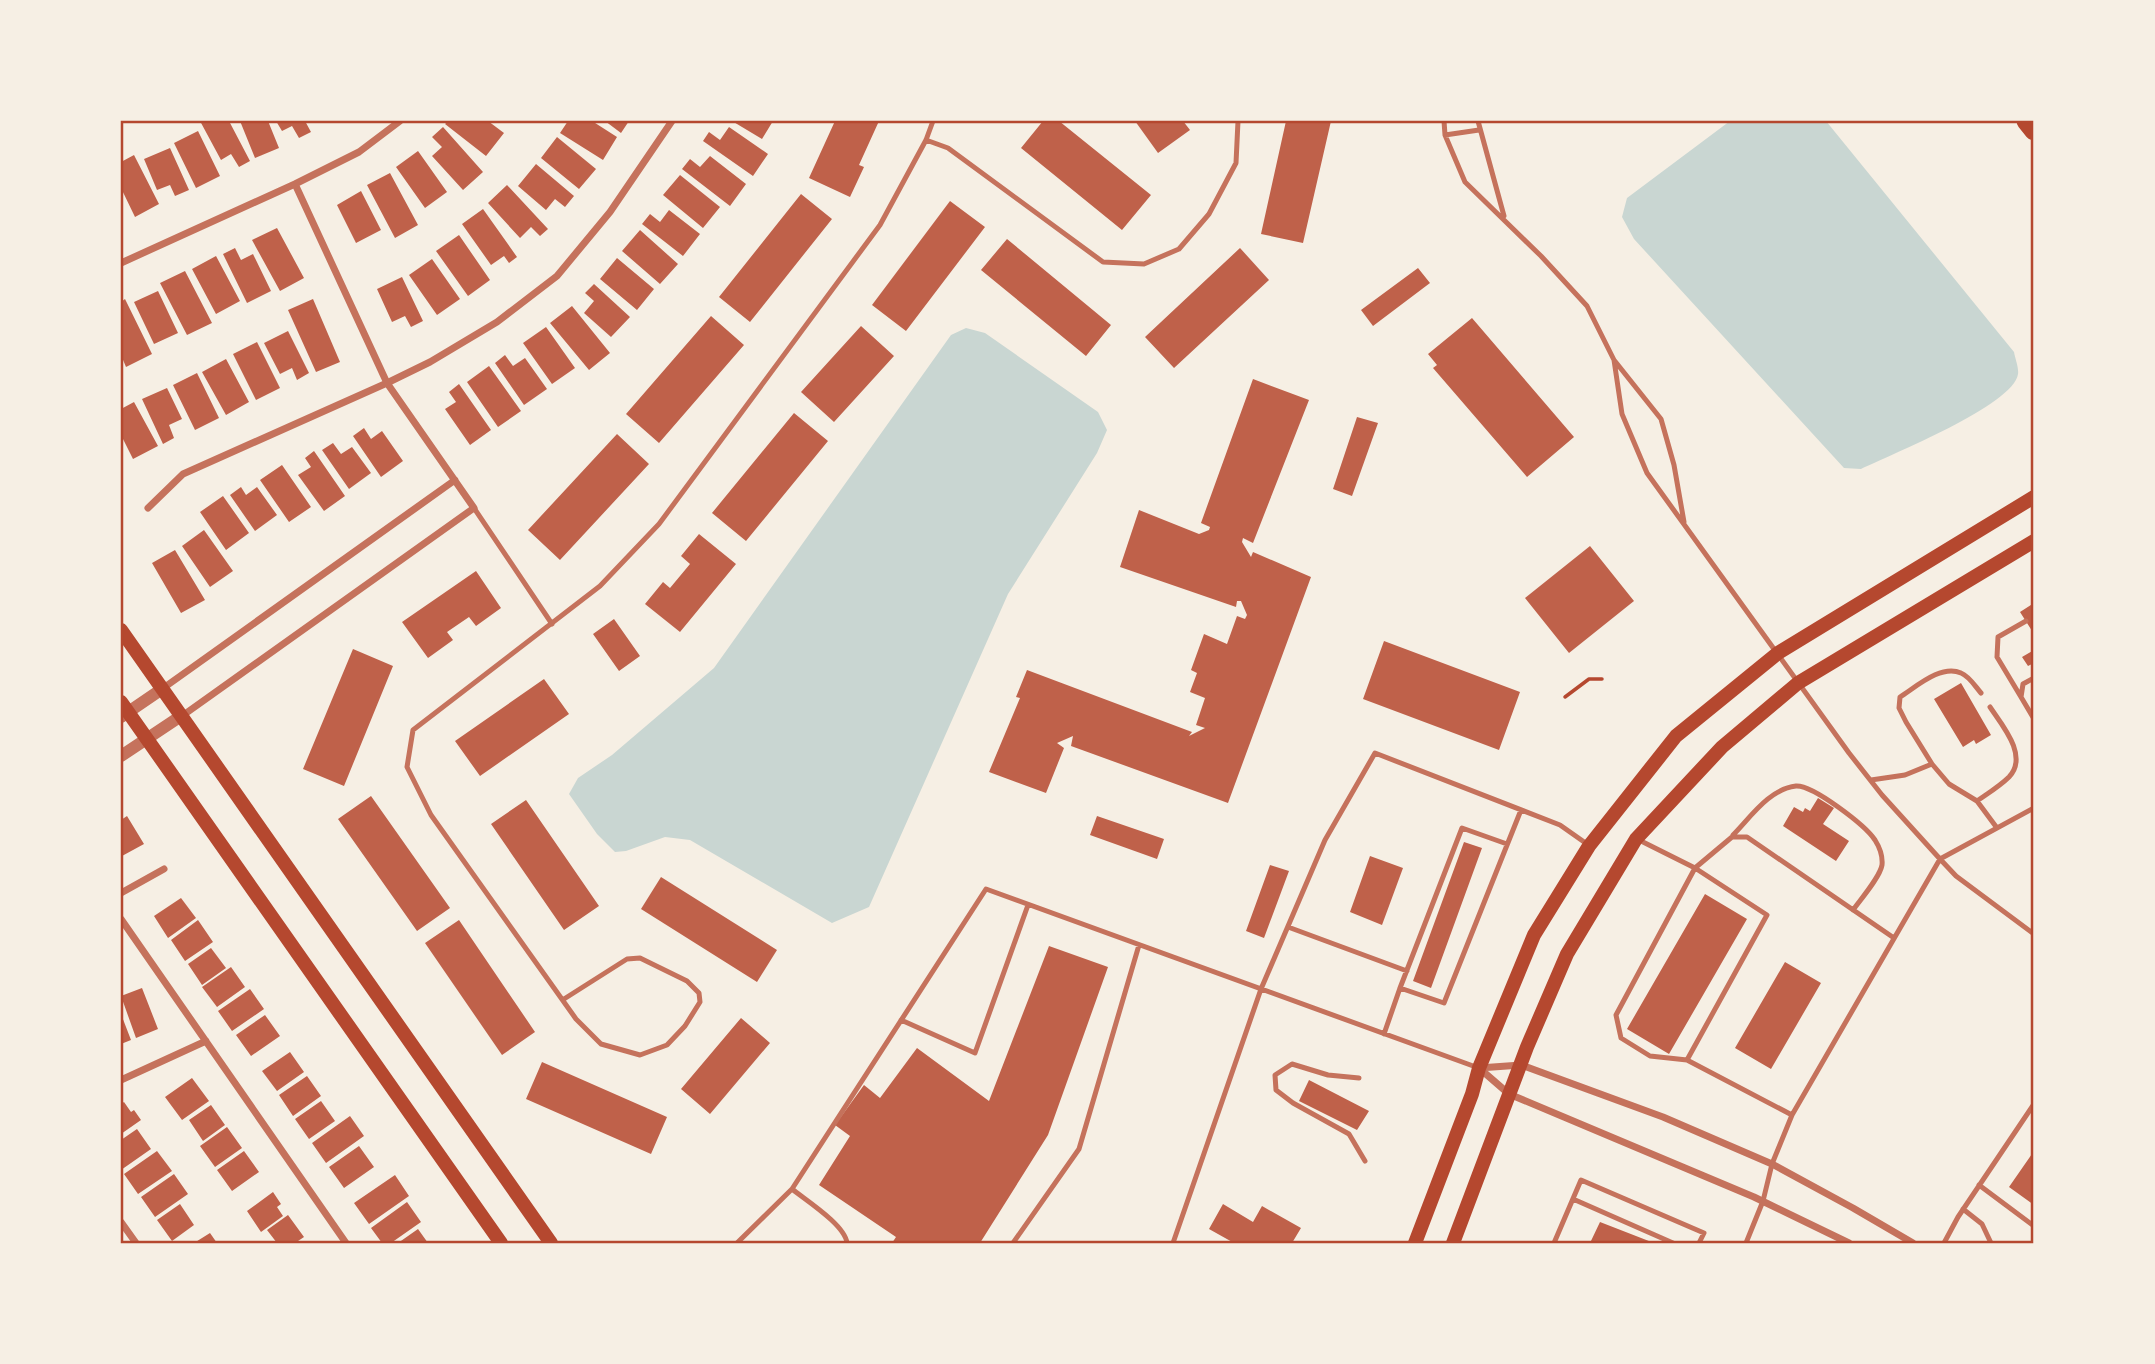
<svg xmlns="http://www.w3.org/2000/svg" width="2155" height="1364" viewBox="0 0 2155 1364" font-family="'Times New Roman',serif">
  <style>
    .water { fill: #c9d6d2 }
    .building { fill: #bf614a }
    .lines { fill: none; stroke-linecap: round; stroke-linejoin: round }
    .path { stroke: #b5482f; stroke-width: 3.5 }
    .service { stroke: #c5725c; stroke-width: 5 }
    .minor { stroke: #c5725c; stroke-width: 7 }
    .tertiary { stroke: #c5725c; stroke-width: 12 }
    .secondary { stroke: #b5482f; stroke-width: 14 }
    .motorway { stroke: #b5482f; stroke-width: 19 }
    .neatline { fill: none; stroke: #b5482f; stroke-width: 2.5 }
  </style>
  <rect width="100%" height="100%" fill="#f6efe4"/>
  <path class="water" d="M1730,121H1826L2014,352C2015,358 2019,368 2018,374C2014,405 1890,455 1861,469L1844,468L1634,239L1622,217L1627,198Z
    M966,328L985,333L1098,412L1107,430L1097,453L1008,594L869,907L832,923L690,840L665,837L626,851L615,852L597,834L569,794L578,778L612,755L714,668L951,335Z"/>
  <path class="building" d="M200,121H229L250,161L239,167L231,154L221,160Z
    M240,121H268L279,148L255,158Z
    M276,121H305L311,132L299,138L292,126L282,131Z
    M448,121H488L504,133L486,156L445,124Z
    M568,121H592L617,137L603,160L560,133Z
    M605,121H629L621,133Z
    M732,121H773L762,139Z
    M835,121H879L859,165L864,167L850,197L809,178Z
    M1043,121H1059L1151,195L1122,230L1021,148Z
    M1135,121H1183L1190,130L1158,153Z
    M1286,121H1331L1303,243L1261,234Z
    M443,127L483,172L463,190L432,156L442,147L432,137Z
    M729,127L768,154L753,176L703,141L709,132L720,140Z
    M198,131L220,176L196,188L174,143Z
    M557,137L596,169L579,189L541,158Z
    M170,148L189,190L175,196L170,185L157,190L144,159Z
    M418,151L447,192L425,208L396,167Z
    M134,155L159,204L135,217L121,188V162Z
    M710,156L746,184L730,206L682,169L690,159L700,167Z
    M536,164L574,196L565,207L555,199L546,210L518,186Z
    M390,173L418,225L395,238L367,185Z
    M680,175L720,207L703,228L663,195Z
    M507,185L548,229L540,236L531,227L520,238L488,203Z
    M361,191L381,230L356,243L337,205Z
    M801,194L832,219L750,322L719,297Z
    M950,201L985,227L906,331L872,305Z
    M483,209L517,257L509,263L504,256L491,265L462,224Z
    M669,210L700,234L683,256L642,224L650,214L660,222Z
    M277,228L304,278L280,291L252,240Z
    M640,230L678,264L660,284L622,251Z
    M459,235L490,280L468,296L436,251Z
    M1007,239L1111,325L1086,356L981,270Z
    M235,248L241,260L253,254L271,291L247,303L223,254Z
    M1240,248L1269,280L1174,368L1145,337Z
    M216,256L240,301L216,314L192,269Z
    M617,258L654,289L637,310L600,279Z
    M432,259L460,299L437,315L409,275Z
    M1418,268L1430,283L1373,326L1361,310Z
    M185,271L212,323L187,335L160,283Z
    M402,277L423,321L411,327L405,316L392,322L377,289Z
    M594,284L630,317L611,337L584,313L594,301L585,293Z
    M158,291L178,333L154,344L134,302Z
    M125,299L152,354L126,367L121,355V302Z
    M313,299L340,362L316,372L288,310Z
    M572,306L610,353L589,370L550,323Z
    M711,316L744,345L659,443L626,414Z
    M1472,318L1574,437L1527,477L1433,368L1437,365L1428,354Z
    M861,326L894,356L834,422L801,392Z
    M546,327L575,368L552,384L523,343Z
    M288,331L309,373L297,380L292,368L280,374L264,343Z
    M257,342L280,388L256,400L233,354Z
    M505,355L513,366L525,358L547,389L524,405L495,363Z
    M226,359L249,402L226,415L202,372Z
    M489,366L521,411L498,427L467,382Z
    M197,373L219,418L195,430L173,385Z
    M1253,379L1309,400L1253,543L1243,538L1242,542L1251,557L1253,552L1311,577L1228,803L1071,746L1073,736L1057,743L1064,748L1046,793L989,772L1020,698L1016,697L1027,670L1192,732L1189,736L1205,728L1196,725L1205,698L1190,692L1197,673L1191,670L1204,634L1227,644L1237,616L1245,619L1247,615L1241,601H1237L1236,607L1120,567L1139,510L1199,534L1209,530L1210,527L1201,523Z
    M459,384L491,430L470,445L445,409L456,402L449,392Z
    M167,388L182,419L169,425L174,438L163,444L142,399Z
    M134,402L158,446L133,459L121,435V409Z
    M794,413L828,441L746,541L712,513Z
    M1357,417L1378,423L1352,496L1333,489Z
    M364,428L371,439L382,431L403,461L381,477L353,436Z
    M617,434L649,464L560,560L528,530Z
    M333,443L341,454L352,447L371,473L349,489L322,450Z
    M314,451L345,496L324,511L298,475L311,467L305,458Z
    M282,465L311,507L289,522L260,480Z
    M241,487L246,495L257,487L277,515L255,531L230,495Z
    M223,496L249,533L226,550L200,512Z
    M204,530L233,571L210,587L182,546Z
    M699,534L736,564L680,632L645,604L663,582L670,588L690,564L681,556Z
    M1590,546L1634,601L1569,653L1525,598Z
    M175,550L205,600L181,613L152,563Z
    M476,571L501,608L476,626L469,617L447,632L453,640L428,658L402,622Z
    M2034,603V634L2020,612Z
    M614,619L640,656L619,671L593,634Z
    M1384,641L1520,692L1499,750L1363,699Z
    M353,649L393,666L344,786L303,769Z
    M2034,650V663L2028,666L2022,657Z
    M544,679L569,714L480,776L455,741Z
    M1961,683L1991,735L1976,744L1974,740L1963,747L1934,699Z
    M371,796L450,908L417,931L338,819Z
    M1818,798L1834,808L1823,824L1849,841L1836,861L1783,826L1794,807L1803,812L1805,808L1810,811Z
    M526,800L599,906L564,930L491,824Z
    M127,816L144,844L122,856L121,820Z
    M1097,816L1164,839L1157,859L1090,835Z
    M1464,842L1482,848L1431,988L1413,981Z
    M1370,856L1403,868L1382,925L1350,912Z
    M1270,865L1289,871L1264,938L1246,931Z
    M661,877L777,950L757,982L641,909Z
    M1705,894L1747,919L1669,1054L1627,1029Z
    M181,898L196,918L168,938L154,916Z
    M198,920L213,942L185,961L171,940Z
    M459,920L535,1032L502,1055L425,943Z
    M1049,946L1108,967L1048,1135L980,1243H892L896,1237L819,1185L850,1136L835,1125L864,1085L880,1098L917,1048L989,1101Z
    M211,948L226,968L202,985L188,964Z
    M1785,962L1821,983L1771,1069L1735,1048Z
    M231,967L245,987L217,1007L202,987Z
    M142,988L158,1029L136,1038L121,996Z
    M250,989L264,1009L232,1031L218,1011Z
    M121,1014L131,1040L121,1044Z
    M265,1015L280,1036L251,1056L236,1035Z
    M741,1018L770,1043L710,1114L681,1089Z
    M290,1052L304,1072L277,1091L262,1071Z
    M542,1062L667,1117L651,1154L526,1099Z
    M307,1076L321,1096L293,1116L279,1095Z
    M192,1078L209,1101L182,1120L165,1097Z
    M1309,1080L1369,1111L1357,1130L1299,1101Z
    M321,1101L335,1121L309,1139L295,1119Z
    M124,1102L131,1112L134,1110L141,1120L121,1134V1104Z
    M211,1105L225,1125L203,1141L189,1120Z
    M350,1116L364,1136L326,1163L312,1143Z
    M227,1127L242,1148L215,1167L200,1146Z
    M137,1129L151,1149L121,1170V1140Z
    M359,1146L374,1167L344,1188L329,1167Z
    M157,1151L172,1171L138,1194L124,1174Z
    M244,1151L259,1172L232,1191L217,1170Z
    M2034,1151V1205L2009,1187Z
    M174,1174L188,1194L155,1217L141,1197Z
    M395,1175L409,1196L369,1224L354,1203Z
    M273,1192L281,1204L277,1207L283,1216L261,1232L247,1211Z
    M407,1202L421,1222L391,1243H382L371,1228Z
    M180,1204L194,1225L172,1241L157,1220Z
    M1223,1204L1253,1222L1262,1206L1301,1228L1292,1243H1234L1209,1229Z
    M288,1215L304,1237L295,1243H277L267,1230Z
    M1600,1222L1654,1243H1590Z
    M418,1229L428,1243H398Z
    M210,1233L217,1243H194Z"/>
  <g class="lines">
    <path class="path" d="M1565,697L1589,679H1602"/>
    <path class="service" d="M1444,121L1445,135L1465,182L1541,256L1587,306L1614,360L1661,419L1674,465L1684,522
      M1478,121L1504,216
      M1445,135L1479,130
      M926,140L948,148L1103,262L1144,264L1179,249L1209,214L1236,163L1238,121
      M1614,360L1622,414L1647,473L1849,753L1882,795L1940,859L2034,808
      M474,508L552,624
      M2034,678L2023,684L2021,697L2034,719
      M1981,693C1975,686 1969,676 1961,673C1941,664 1916,687 1900,697L1899,708L1906,722L1932,764L1949,784L1977,801L1997,828
      M2021,697L1997,657L1998,637L2026,621
      M1871,780L1905,775L1932,764
      M1977,801C1987,794 2000,786 2009,777C2029,756 2002,725 1990,707
      M1733,835C1750,818 1769,789 1796,786C1813,785 1865,825 1875,840C1880,848 1883,855 1882,865C1880,877 1861,899 1853,910
      M1639,840L1695,868L1767,915L1687,1060L1792,1115L1772,1164L1763,1201L1746,1243
      M1288,927L1407,971
      M1400,988L1462,828L1507,844
      M564,999L627,959L640,958L687,981L699,993L700,1002L685,1026L667,1045L640,1055L601,1044L576,1019L431,815L407,767L413,730L600,586L659,524L880,225L926,140L933,121
      M901,1020L975,1053L1028,905
      M1384,1034L1400,988L1444,1003L1521,810
      M1687,1060L1650,1056L1621,1038L1616,1015L1695,868L1732,837H1747L1894,938
      M1359,1078L1328,1075L1292,1064L1275,1075L1276,1090L1293,1103L1349,1134L1365,1161
      M1792,1115L1940,859L1956,876L2034,934
      M1979,1185L2034,1226
      M792,1189C807,1201 845,1225 847,1243
      M1573,1199L1673,1243
      M1963,1209L1982,1224L1991,1243
      M737,1243L792,1189L986,889L1476,1067
      M1013,1243L1079,1149L1139,945
      M1173,1243L1261,989L1325,840L1375,753L1560,825L1587,844
      M1554,1243L1581,1180L1704,1233L1699,1243
      M1944,1243L1958,1217L2034,1104"/>
    <path class="minor" d="M121,263L295,184L359,152L400,121
      M148,508L183,474L387,383L430,362L497,322L557,276L610,212L672,121
      M162,689L455,480
      M182,716L474,508L387,383L295,184
      M121,893L164,869
      M121,919L346,1243
      M1479,1068L1521,1065L1663,1117L1772,1164L1853,1208L1913,1243
      M1479,1068L1509,1094L1754,1197L1849,1243
      M121,1080L206,1041
      M121,1222L136,1243"/>
    <path class="tertiary" d="M121,717L162,689
      M121,756L181,716"/>
    <path class="secondary" d="M121,630L551,1243
      M121,702L501,1243
      M1415,1243L1472,1094L1479,1068L1534,935L1589,846L1676,736L1778,653L2034,497
      M1453,1243L1527,1047L1567,954L1636,839L1722,747L1798,683L2034,541"/>
    <path class="motorway" d="M2026,121L2034,131"/>
  </g>
  <rect width="2155" height="1364" fill="none" stroke="#f6efe4" stroke-width="245"/>
  <rect x="122" y="122" width="1910" height="1120" class="neatline"/>
</svg>
